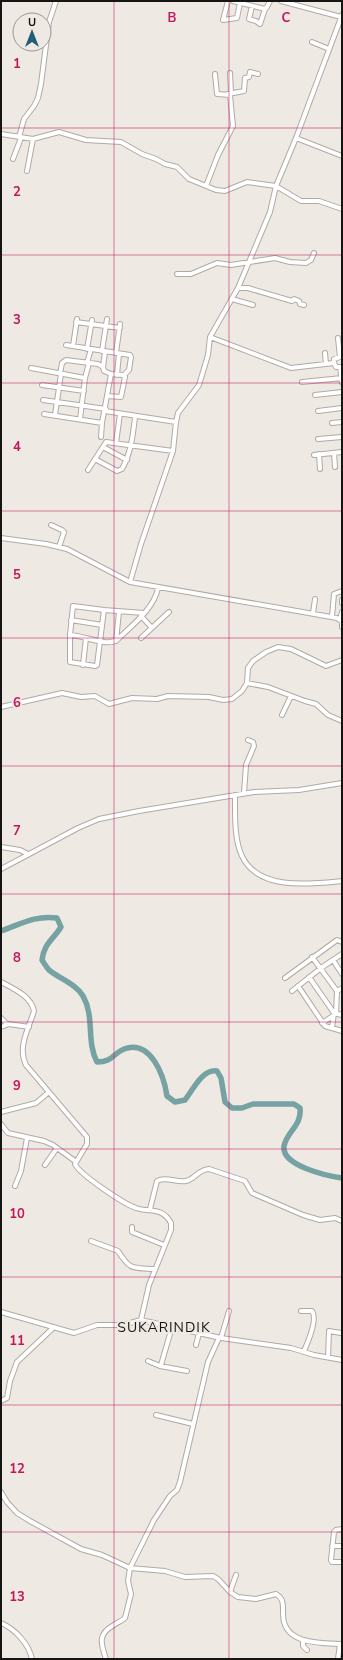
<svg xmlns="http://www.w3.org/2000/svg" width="343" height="1660" viewBox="0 0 343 1660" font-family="'Nunito Sans',sans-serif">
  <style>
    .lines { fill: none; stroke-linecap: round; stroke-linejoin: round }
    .river { stroke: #76a2a4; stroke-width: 5.5 }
    .minor-casing { stroke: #b0aaa5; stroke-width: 6 }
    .minor { stroke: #fff; stroke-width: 4 }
    .grid { fill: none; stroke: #c2185b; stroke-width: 1; stroke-opacity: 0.55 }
    .labels { text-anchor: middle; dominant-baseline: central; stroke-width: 4; stroke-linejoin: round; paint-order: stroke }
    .quarter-label { font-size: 14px; letter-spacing: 1px; fill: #171514; stroke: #efe9e4 }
    .grid-label { font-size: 13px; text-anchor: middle; font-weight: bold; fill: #c2185b; stroke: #efe9e4; stroke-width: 4; stroke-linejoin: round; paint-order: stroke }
  </style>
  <rect width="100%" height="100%" fill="#efe9e4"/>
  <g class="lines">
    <path class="river" d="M1,931C21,924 35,915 57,918L61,927C53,940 44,943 42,960C44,963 46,967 49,970C60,979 76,984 83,996C95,1017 86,1041 97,1062C113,1062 112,1054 124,1049C151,1039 164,1076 167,1096L175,1102L185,1100C193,1090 202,1069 217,1071L221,1078L225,1102L232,1108H242L253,1104H294L300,1108C302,1126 287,1131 284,1146C281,1166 328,1176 342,1178"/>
    <defs>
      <path id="minor" d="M228,1L223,20L237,18L240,3
        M233,1L265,9L267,7L270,1
        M281,1L341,17
        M252,6L249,19L256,21L260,24L265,9
        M312,42L329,49
        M230,73L231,93
        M228,94L244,91L245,78L249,77L250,72L258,74
        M1,134L33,139L59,132L86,140L121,142L142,154L156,159L165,164L177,167L189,179L216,190L225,191L247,182L276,186L301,201H319L342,209
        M19,137L24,119L34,106L38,98L41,84L49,22L56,1
        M296,138L342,156
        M13,159L21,138
        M27,171L33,139
        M206,186L218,155L233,126L230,95L217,94L215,74
        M177,274H191L217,263L231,265L275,258L290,262L306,263L311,260L314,253
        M238,288H248L292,301L294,299L299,301L300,304L304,305
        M232,299L253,305
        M76,322L120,328
        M210,337L291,368L334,363L336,367H340L342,383
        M66,345L130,355L131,357L129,370L124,375
        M73,346L77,319
        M87,349L92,320
        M102,351L107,319
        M116,353L120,324
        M325,353L326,364
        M87,363L91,349
        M334,363V359L340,357L338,338
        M103,367L105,352
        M31,368L85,378L89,363
        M117,375L119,354
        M302,382L342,378
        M42,385L84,391
        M315,395L342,392
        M107,396L121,397L125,377L123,375L111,374
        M43,400L106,409
        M105,411L176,422
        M318,411L342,408
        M44,414L102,423L111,374L104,371L103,367L98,364L66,360L62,363L60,374
        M55,415L61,374
        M80,419L85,378
        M332,423L342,422
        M101,437L102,423
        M318,439L342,437
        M116,443L120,414
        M103,447L127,460
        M334,453L335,467
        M319,454L320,469
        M314,455L342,452
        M95,459L117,471L122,469C131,453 133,435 135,417
        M88,470L106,442L173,451
        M51,525L62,530L64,532L59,547
        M1,538L46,544L67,549L130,582L337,618L342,622V627
        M130,582L141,544L173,451L176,422L178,413L199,385L208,355L210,337L238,288L270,212L276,186L296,138L342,15
        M342,600V603
        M144,613L104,610L97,665L95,666L70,662V635C82,635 107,647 117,640C132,625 154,609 158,588
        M313,613L315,599
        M141,616L152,628
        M332,617L334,594L342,591
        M340,619L342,612
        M71,620L102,625
        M70,635L73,606L104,610
        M141,638L169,612
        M116,641L119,612
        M83,665L86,638
        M247,683L268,687L305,701L316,704L328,715L342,721
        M1,707L62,693L81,697L95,696L109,704L132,698L157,699L168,696L209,697L223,700L232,699L242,691L247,683L248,668L253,661L266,652L278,647L291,649L326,666L342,660
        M282,715L291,696
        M244,793L246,765L254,746L253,742L248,740
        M235,795C235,813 234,840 242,856C258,891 311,884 342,881
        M1,847L20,850L28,854
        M1,869L78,828L99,819L139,811L254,792L299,790L342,783
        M312,957L337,991L336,1014
        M333,960L342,974
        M309,977L334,1013L332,1028
        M285,978L337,940L342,942
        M1,982C14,989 31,996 34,1011C29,1028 17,1047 26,1065L87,1137V1144L75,1164C79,1174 124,1204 136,1208C149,1213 162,1206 171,1223V1230L149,1285L141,1320
        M298,986L325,1026L342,1031
        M292,991L321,968L342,954
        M337,991L342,988
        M334,1013L342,1015
        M1,1018L7,1024
        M322,1023L333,1016
        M1,1027L9,1024L29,1027
        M1,1112L36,1103L49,1092
        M1,1124L8,1133L44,1141L53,1145L75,1161
        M45,1165L57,1148
        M15,1186L21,1171L27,1138
        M150,1209L157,1181C166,1176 177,1183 186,1181C195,1179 199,1169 209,1169L245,1181L252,1193L303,1215L320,1220L335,1218L342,1221
        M132,1227V1232L164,1245
        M91,1241L118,1251C130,1270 132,1268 154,1269
        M301,1311H312C318,1319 308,1342 304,1351
        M1,1312L74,1333L97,1325H123L141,1320L221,1338L291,1348L314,1355L342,1360
        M221,1338L229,1311
        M196,1345L199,1333
        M328,1357L329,1331L341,1333
        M148,1361L160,1366L187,1371
        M161,1365L172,1327
        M1,1401L7,1398L10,1381L17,1362L53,1328
        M156,1415L193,1424
        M1,1492L7,1502L17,1513L30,1521L81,1549L102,1555L130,1568L165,1571L185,1577L213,1576L218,1579L230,1592L238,1597L256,1599L276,1594C283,1598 283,1603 283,1610C283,1614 283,1619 284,1622C290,1645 324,1643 342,1644
        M342,1529L336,1530L334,1532L331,1560L332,1562H342
        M332,1546H342
        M230,1592L236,1575
        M1,1623C15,1629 29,1644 32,1659
        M303,1641V1646L307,1650
        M106,1659C101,1644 97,1634 114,1625C118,1622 122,1621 125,1618L131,1594L128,1581L130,1568L154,1520L170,1496L177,1490L180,1482L208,1362L219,1338
        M338,1659L340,1644"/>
    </defs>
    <use href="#minor" class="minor-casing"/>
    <use href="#minor" class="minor"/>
  </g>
  <path class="grid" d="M114,1V1659M229,1V1659M1,128H342M1,255H342M1,383H342M1,511H342M1,638H342M1,766H342M1,894H342M1,1022H342M1,1149H342M1,1277H342M1,1405H342M1,1532H342"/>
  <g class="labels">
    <g class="quarter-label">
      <text x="164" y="1327">SUKARINDIK</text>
    </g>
  </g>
  <g class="grid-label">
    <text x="172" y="22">B</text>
    <text x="286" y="22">C</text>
    <text x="17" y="68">1</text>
    <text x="17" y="196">2</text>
    <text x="17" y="324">3</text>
    <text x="17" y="451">4</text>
    <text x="17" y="579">5</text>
    <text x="17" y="707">6</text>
    <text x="17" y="835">7</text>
    <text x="17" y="962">8</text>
    <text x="17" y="1090">9</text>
    <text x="17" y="1218">10</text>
    <text x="17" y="1345">11</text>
    <text x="17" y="1473">12</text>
    <text x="17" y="1601">13</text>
  </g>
  <rect width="343" height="1660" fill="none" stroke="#171514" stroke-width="4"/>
  <g transform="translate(32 32)"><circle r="19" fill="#efe9e4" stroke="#999491"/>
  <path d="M0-3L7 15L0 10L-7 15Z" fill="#225d75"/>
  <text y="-6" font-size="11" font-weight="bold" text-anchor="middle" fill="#171514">U</text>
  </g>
</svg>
